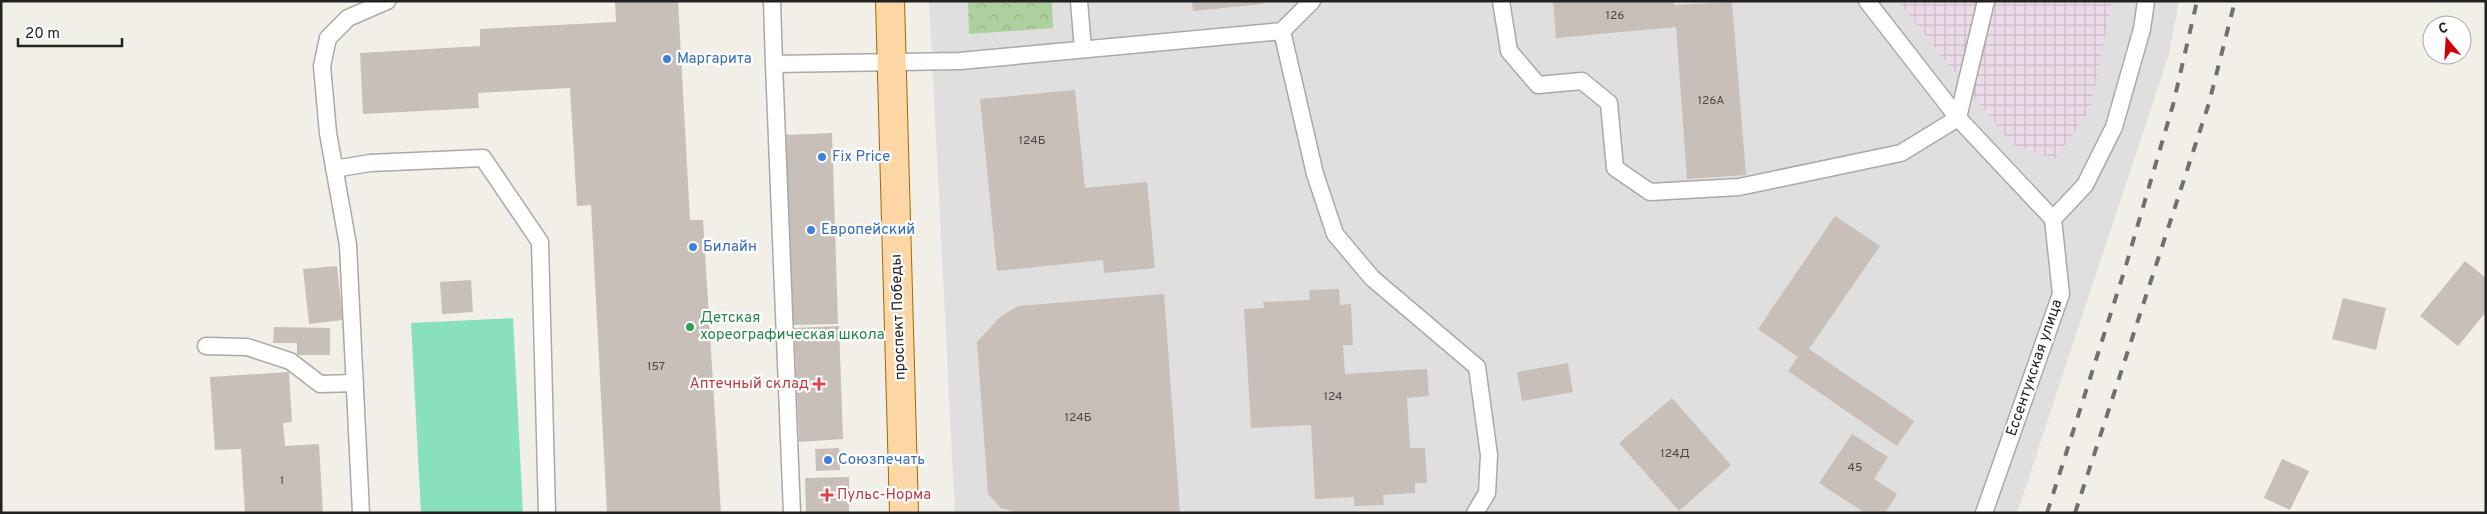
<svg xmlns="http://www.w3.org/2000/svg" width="2487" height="514" viewBox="0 0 2487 514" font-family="Overpass,sans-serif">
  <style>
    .residential { fill: #e0dfdf }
    .industrial { fill: url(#industrial-grid) }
    .forest { fill: url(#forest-crowns) }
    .pitch { fill: #88e0be }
    .building { fill: #c7bfb8 }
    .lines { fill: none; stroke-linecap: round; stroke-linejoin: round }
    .service-casing { stroke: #a9a9a9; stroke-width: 19 }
    .primary-casing { stroke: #a06b00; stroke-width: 30 }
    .service { stroke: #fff; stroke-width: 16 }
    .primary { stroke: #fcd6a4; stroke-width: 28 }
    .rail { stroke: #707070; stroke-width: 4; stroke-dasharray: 10 10; stroke-linecap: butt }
    .shop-dot { fill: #3f7fe0; stroke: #fff; stroke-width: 2 }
    .leisure-dot { fill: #2e9e5b; stroke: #fff; stroke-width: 2 }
    .health-dot { fill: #e0444e; stroke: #fff; stroke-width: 2 }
    .labels { text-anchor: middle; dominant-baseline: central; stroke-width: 4.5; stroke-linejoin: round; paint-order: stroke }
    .number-label { font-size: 12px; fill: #4b4948 }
    .shop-label { font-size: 15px; fill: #366cbe; stroke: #fff; text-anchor: start }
    .street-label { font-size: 15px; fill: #222; stroke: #fff }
    .leisure-label { font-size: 15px; fill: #27864d; stroke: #fff; text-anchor: start }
    .health-label { font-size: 15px; fill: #be3a42; stroke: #fff; text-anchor: end }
  </style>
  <defs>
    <pattern id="industrial-grid" width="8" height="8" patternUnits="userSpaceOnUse" patternTransform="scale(1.25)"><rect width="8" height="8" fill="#ebdbe8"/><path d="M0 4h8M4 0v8" fill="none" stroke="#c9bcc7"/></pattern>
    <pattern id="forest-crowns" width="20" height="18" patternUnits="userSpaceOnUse" patternTransform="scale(1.25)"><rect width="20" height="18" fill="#add19e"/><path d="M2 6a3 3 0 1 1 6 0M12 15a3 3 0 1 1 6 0" fill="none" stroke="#95b388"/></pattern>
  </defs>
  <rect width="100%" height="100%" fill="#f2efe9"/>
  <path class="residential" d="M929,1H2179L2169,54L2017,513H955Z"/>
  <path class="industrial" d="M1898,1H2112L2090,109L2055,159L2012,144Z"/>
  <path class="forest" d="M968,1H1052L1053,28L969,34Z"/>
  <path class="pitch" d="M513,318L523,513H421L411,323Z"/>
  <path class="building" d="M615,1H678L690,220H703L721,513H607L591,205L577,206L570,88L478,93L479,108L363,114L360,53L480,46V29L616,22Z
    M1192,1H1263V4L1193,11Z
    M1553,1H1674V5L1732,2L1746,175L1687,179L1676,27L1556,38Z
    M1075,90L1085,188L1147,182L1155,268L1104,273L1103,260L997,271L980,99Z
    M832,133L838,324L790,325L784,135Z
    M1835,216L1880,246L1809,349L1914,421L1897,446L1788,371L1798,357L1758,329Z
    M2465,261L2486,278V312L2458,346L2420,316Z
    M337,266L343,320L309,324L303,269Z
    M471,280L473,312L442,314L440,282Z
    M1339,289L1340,305L1351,304L1353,345H1343L1345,374L1427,369L1429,396L1407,398L1410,448H1425L1427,483H1415V493L1383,495L1384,505L1354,506V497L1315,499L1311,425L1251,428L1244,309L1264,308L1263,302L1310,300L1309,290Z
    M1164,294L1180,513H1020L1001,508L988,494L977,342L1000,317L1018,306Z
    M2343,298L2386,308L2376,350L2332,339Z
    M839,326L843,439L799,442L794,328Z
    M274,327L330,328V355H297V343H273Z
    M1568,363L1573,392L1522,401L1517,372Z
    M289,372L292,422L283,423L285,446L319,444L323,513H245L241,449L215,450L210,377Z
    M1672,398L1731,465L1679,511L1619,443Z
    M1852,434L1888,457L1874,479L1897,494L1885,513H1865L1819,483Z
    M839,448L840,470L816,471L815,449Z
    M2282,459L2309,471L2290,510L2264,498Z
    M849,477V513H806L805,478Z"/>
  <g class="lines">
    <defs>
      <path id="service" d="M772,1L774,64L960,61L1282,31L1312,1
        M1079,1L1083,49
        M1501,1L1509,51L1538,85L1582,81L1609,103L1615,168L1650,192L1739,187L1901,153L1958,118L1986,1
        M1867,1L1958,118L2053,219
        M1282,31L1315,174L1335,234L1372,278L1477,367L1489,455L1487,493L1475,513
        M774,64L792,513
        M334,169L370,163L483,158L540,242L547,513
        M2053,219L2085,185L2114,127L2142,29L2146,1
        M206,346L247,347L290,361L320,384L355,383
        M361,513L348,245L328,133L322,66L328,38L348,18L387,1
        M1984,513L2061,294L2053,219"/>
      <path id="primary" d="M890,1L904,513"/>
    </defs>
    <use href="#service" class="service-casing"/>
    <use href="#primary" class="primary-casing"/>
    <use href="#service" class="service"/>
    <use href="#primary" class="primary"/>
    <path class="rail" d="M2047,513L2124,272L2173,105L2197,1
      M2075,513L2209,103L2235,1"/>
  </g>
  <g class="shop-dot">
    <circle cx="667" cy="59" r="5"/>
    <circle cx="822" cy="157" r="5"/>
    <circle cx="811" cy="230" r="5"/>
    <circle cx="693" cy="247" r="5"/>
    <circle cx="828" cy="460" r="5"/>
  </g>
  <circle class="leisure-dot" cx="690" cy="327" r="5"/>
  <g class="health-dot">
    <path d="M816.5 376.5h5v5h5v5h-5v5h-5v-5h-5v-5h5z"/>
    <path d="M824.5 487.5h5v5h5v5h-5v5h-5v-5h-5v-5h5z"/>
  </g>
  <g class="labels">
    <g class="number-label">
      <text x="1615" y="16">126</text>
      <text x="1711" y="101">126А</text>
      <text x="1032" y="141">124Б</text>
      <text x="656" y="367">157</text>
      <text x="1333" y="397">124</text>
      <text x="1078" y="418">124Б</text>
      <text x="1675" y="454">124Д</text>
      <text x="1855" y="468">45</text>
      <text x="282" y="481">1</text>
    </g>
    <g class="shop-label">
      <text x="677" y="59">Маргарита</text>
      <text x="832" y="157">Fix Price</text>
      <text x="821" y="230">Европейский</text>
      <text x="703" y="247">Билайн</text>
      <text x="838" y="460">Союзпечать</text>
    </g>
    <g class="street-label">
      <text transform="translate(899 317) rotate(-92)">проспект Победы</text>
      <text transform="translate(2035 368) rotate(-71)">Ессентукская улица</text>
    </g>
    <g class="leisure-label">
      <text x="700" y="318">Детская<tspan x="700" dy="17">хореографическая школа</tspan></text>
    </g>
    <g class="health-label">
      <text x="809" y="384">Аптечный склад</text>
      <text x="837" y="495" text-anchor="start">Пульс-Норма</text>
    </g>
  </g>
  <rect width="2487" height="514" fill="none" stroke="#222222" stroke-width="5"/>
  <g transform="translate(2447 40) rotate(342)"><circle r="24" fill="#ffffff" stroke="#a7a7a7"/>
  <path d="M0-4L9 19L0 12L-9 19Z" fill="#d40000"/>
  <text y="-8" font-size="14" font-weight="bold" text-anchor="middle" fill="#222222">С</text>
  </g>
  <path d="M18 38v8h104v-8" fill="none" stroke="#222222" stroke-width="2.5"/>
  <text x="25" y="38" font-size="15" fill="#222222" stroke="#ffffff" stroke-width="4" paint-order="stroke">20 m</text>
</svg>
